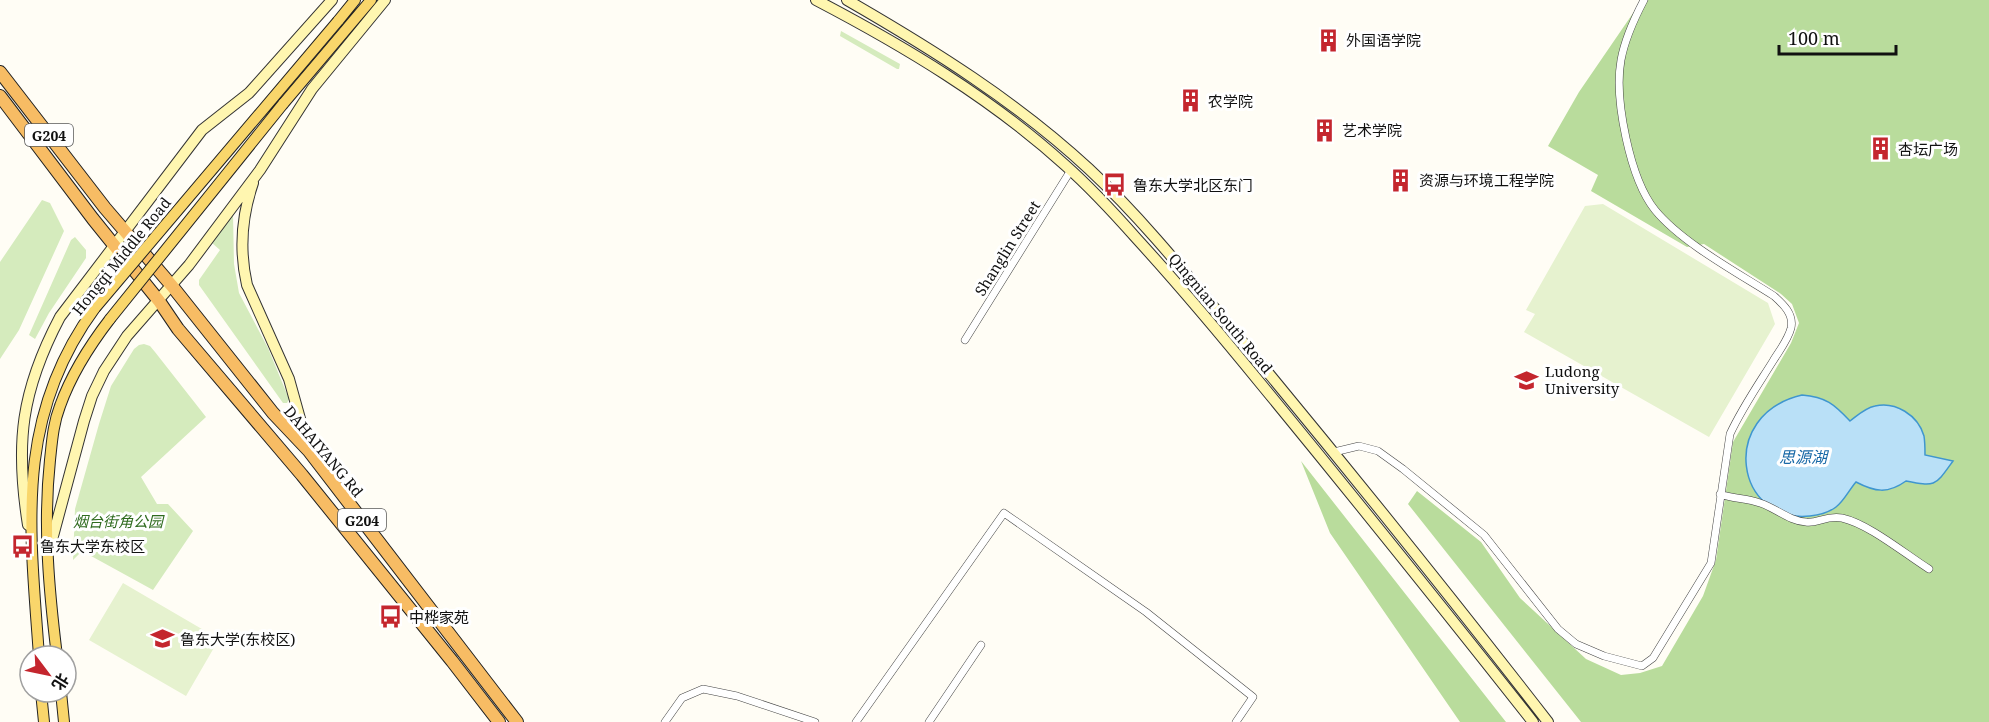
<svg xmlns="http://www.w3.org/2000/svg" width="1989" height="722" viewBox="0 0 1989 722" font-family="'Noto Serif','Noto Sans SC',serif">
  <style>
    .green { fill: #d5ebbd }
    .forest { fill: #b9dc9c }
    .pitch { fill: #e6f2cf }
    .water { fill: #b9e0f7; stroke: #3f96cf; stroke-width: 1.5 }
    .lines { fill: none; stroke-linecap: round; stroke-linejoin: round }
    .minor-casing { stroke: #444; stroke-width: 8 }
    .secondary-casing { stroke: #333; stroke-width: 12 }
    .primary-casing { stroke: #222; stroke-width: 12 }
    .trunk-casing { stroke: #222; stroke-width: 14 }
    .minor { stroke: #fff; stroke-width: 7 }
    .secondary { stroke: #fff6b0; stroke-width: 10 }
    .primary { stroke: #f9d66b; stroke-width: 10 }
    .trunk { stroke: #f7bc64; stroke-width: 12 }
    .primary-bridge-casing { stroke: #222; stroke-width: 12; stroke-linecap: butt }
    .primary-bridge { stroke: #f9d66b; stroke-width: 10 }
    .labels { text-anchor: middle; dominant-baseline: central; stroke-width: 6; stroke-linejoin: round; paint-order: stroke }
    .shield { fill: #fff; stroke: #585858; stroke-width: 1.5 }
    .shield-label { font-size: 14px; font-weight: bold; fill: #111 }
    .poi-label { font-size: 15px; fill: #111; stroke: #fff; text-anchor: start }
    .street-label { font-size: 15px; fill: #111; stroke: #fff }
    .park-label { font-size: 15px; font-style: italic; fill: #2f6b1f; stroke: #fff }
    .water-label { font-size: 16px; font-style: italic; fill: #1768a6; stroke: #fff }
  </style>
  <rect width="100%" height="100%" fill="#fffdf5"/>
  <path class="green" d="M841,31L900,64L899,69H897L840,36Z
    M42,200L50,203L64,231L19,330L0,359V262Z
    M233,214L234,264L239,293L268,348L289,399L287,403H283L199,285V280L220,250L212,243Z
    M75,237L86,250V258L49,313L35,339L29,335L71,240Z
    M144,344L150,346L155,352L206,417L141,477L157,504H168L193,531L153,590L82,551L73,560L75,509L99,424L111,386L134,349L139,345Z"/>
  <path class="forest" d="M1642,0H1989V722H1581L1408,504L1417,491L1481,542L1520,598L1586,659L1621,675L1640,673L1662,666L1703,596L1716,560L1733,442L1791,343L1799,323L1792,304L1781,294L1704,244L1687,247L1591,191L1598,175L1548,146L1579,92Z
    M1301,461L1506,722H1460L1330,533Z"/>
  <path class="pitch" d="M1603,204L1768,303L1775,324L1709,437L1524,332L1535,314L1526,310L1585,206Z
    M123,583L219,639L186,696L89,640Z"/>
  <path class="water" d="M1802,395C1826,397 1834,404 1850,421C1858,415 1865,408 1875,406C1895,401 1918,415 1924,436C1925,442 1925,449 1925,455L1953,461C1935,486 1936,487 1906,481C1888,494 1875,492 1856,482C1849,490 1844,501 1836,507C1828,513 1819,515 1810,516C1736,524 1717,415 1802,395Z"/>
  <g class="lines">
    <defs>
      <path id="minor" d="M965,340L1071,170
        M1334,452L1359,446L1378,451L1403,469L1484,535L1558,629L1576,644L1604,656L1642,666L1653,658L1711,563L1730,434C1742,408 1758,385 1773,361C1779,351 1788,340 1791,328C1794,314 1783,304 1774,296C1738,273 1682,243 1655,210C1630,179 1614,99 1621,60C1625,38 1634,19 1644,0
        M1720,494C1733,499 1747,498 1760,503C1776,508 1789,521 1806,522C1817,524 1826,515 1842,518C1869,524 1905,554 1929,569
        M665,722L682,698L703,689L737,696L815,722
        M856,722L1004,513L1146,612L1253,697L1236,722
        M929,722L981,645"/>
      <path id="secondary" d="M816,0C904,46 991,98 1065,165C1091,188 1114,213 1137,239C1180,286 1221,335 1261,384C1353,496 1443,608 1533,722
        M847,0C932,49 1017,102 1089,169C1148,224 1199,290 1251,352C1352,474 1451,597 1548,722
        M253,183C241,218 239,250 247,285L289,379L309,451
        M28,525C15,443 21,391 60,317L202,130L249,93L332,0
        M49,551L84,421L92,396L104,371L127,336L189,265L260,170L312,89L385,0"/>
      <path id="primary" d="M338,21L355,0
        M283,104L371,0
        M39,656C30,528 14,418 95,308
        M57,656C49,591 43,526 50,460C52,442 53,424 60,406C71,375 90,345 110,319
        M41,692L44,722
        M61,692L64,722"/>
      <path id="trunk" d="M0,72L105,208L172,286L273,413L309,451L517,722
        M0,96L93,219L159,301L178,329L302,475L452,661L499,722"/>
    </defs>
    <use href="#minor" class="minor-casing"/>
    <use href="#secondary" class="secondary-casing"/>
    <use href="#primary" class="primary-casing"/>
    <use href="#trunk" class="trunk-casing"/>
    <use href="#minor" class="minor"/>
    <use href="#secondary" class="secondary"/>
    <use href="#primary" class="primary"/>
    <use href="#trunk" class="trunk"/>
    <defs>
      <path id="primary-bridge" d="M95,308L338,21
        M110,319L283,104"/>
    </defs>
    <use href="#primary-bridge" class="primary-bridge-casing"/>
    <use href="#primary-bridge" class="primary-bridge"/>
  </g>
  <defs>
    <symbol id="building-bare" viewBox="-9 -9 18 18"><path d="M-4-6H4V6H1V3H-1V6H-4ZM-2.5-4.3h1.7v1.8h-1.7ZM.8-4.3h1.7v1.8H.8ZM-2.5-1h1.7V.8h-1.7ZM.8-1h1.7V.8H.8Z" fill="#c4262e" stroke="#fff" stroke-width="2.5" paint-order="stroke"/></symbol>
    <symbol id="bus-bare" viewBox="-9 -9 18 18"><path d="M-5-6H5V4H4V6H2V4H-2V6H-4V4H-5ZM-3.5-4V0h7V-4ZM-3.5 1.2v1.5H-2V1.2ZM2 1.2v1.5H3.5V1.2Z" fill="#c4262e" stroke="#fff" stroke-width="2.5" paint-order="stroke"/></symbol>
    <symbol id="university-bare" viewBox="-9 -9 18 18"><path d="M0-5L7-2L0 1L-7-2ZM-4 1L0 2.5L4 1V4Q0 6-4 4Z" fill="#c4262e" stroke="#fff" stroke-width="2.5" paint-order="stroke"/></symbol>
  </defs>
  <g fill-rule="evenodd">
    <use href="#building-bare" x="1312" y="24" width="33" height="33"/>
    <use href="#building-bare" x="1174" y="84" width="33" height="33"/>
    <use href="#building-bare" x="1308" y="114" width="33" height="33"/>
    <use href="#building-bare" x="1864" y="132" width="33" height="33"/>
    <use href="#building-bare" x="1384" y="164" width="33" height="33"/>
    <use href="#bus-bare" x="1098" y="168" width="33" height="33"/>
    <use href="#university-bare" x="1510" y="364" width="33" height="33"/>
    <use href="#bus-bare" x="6" y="530" width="33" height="33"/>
    <use href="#bus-bare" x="374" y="600" width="33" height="33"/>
    <use href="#university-bare" x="146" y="622" width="33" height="33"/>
  </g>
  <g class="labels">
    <g class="shield">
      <rect x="25" y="124" width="48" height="22" rx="4.5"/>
      <rect x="338" y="509" width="48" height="22" rx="4.5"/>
    </g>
    <g class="shield-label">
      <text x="49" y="135">G204</text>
      <text x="362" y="520">G204</text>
    </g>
    <g class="poi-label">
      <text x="1346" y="40">外国语学院</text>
      <text x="1208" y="101">农学院</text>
      <text x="1342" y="130">艺术学院</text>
      <text x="1898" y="149">杏坛广场</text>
      <text x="1419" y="180">资源与环境工程学院</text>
      <text x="1133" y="185">鲁东大学北区东门</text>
      <text x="1545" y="371">Ludong<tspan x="1545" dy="17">University</tspan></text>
      <text x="40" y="546">鲁东大学东校区</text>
      <text x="409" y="617">中桦家苑</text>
      <text x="180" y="639">鲁东大学(东校区)</text>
    </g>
    <g class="street-label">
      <text transform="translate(1007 248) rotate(-58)">Shanglin Street</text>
      <text transform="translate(121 256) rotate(-51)">Hongqi Middle Road</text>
      <text transform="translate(1221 313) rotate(50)">Qingnian South Road</text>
      <text transform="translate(324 451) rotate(50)">DAHAIYANG Rd</text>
    </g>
    <g class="park-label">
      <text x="118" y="521">烟台街角公园</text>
    </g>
    <g class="water-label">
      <text x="1803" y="457">思源湖</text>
    </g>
  </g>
  <g transform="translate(48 674) rotate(122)"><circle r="28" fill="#ffffff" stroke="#a0a0a0" stroke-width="1.5"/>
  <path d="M0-4.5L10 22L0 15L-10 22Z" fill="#c4262e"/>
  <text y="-9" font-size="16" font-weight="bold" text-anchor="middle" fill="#111111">北</text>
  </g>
  <path d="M1779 45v9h117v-9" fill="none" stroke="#111111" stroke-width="3"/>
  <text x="1788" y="45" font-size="18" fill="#111111" stroke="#ffffff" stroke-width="4.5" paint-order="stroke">100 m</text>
</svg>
